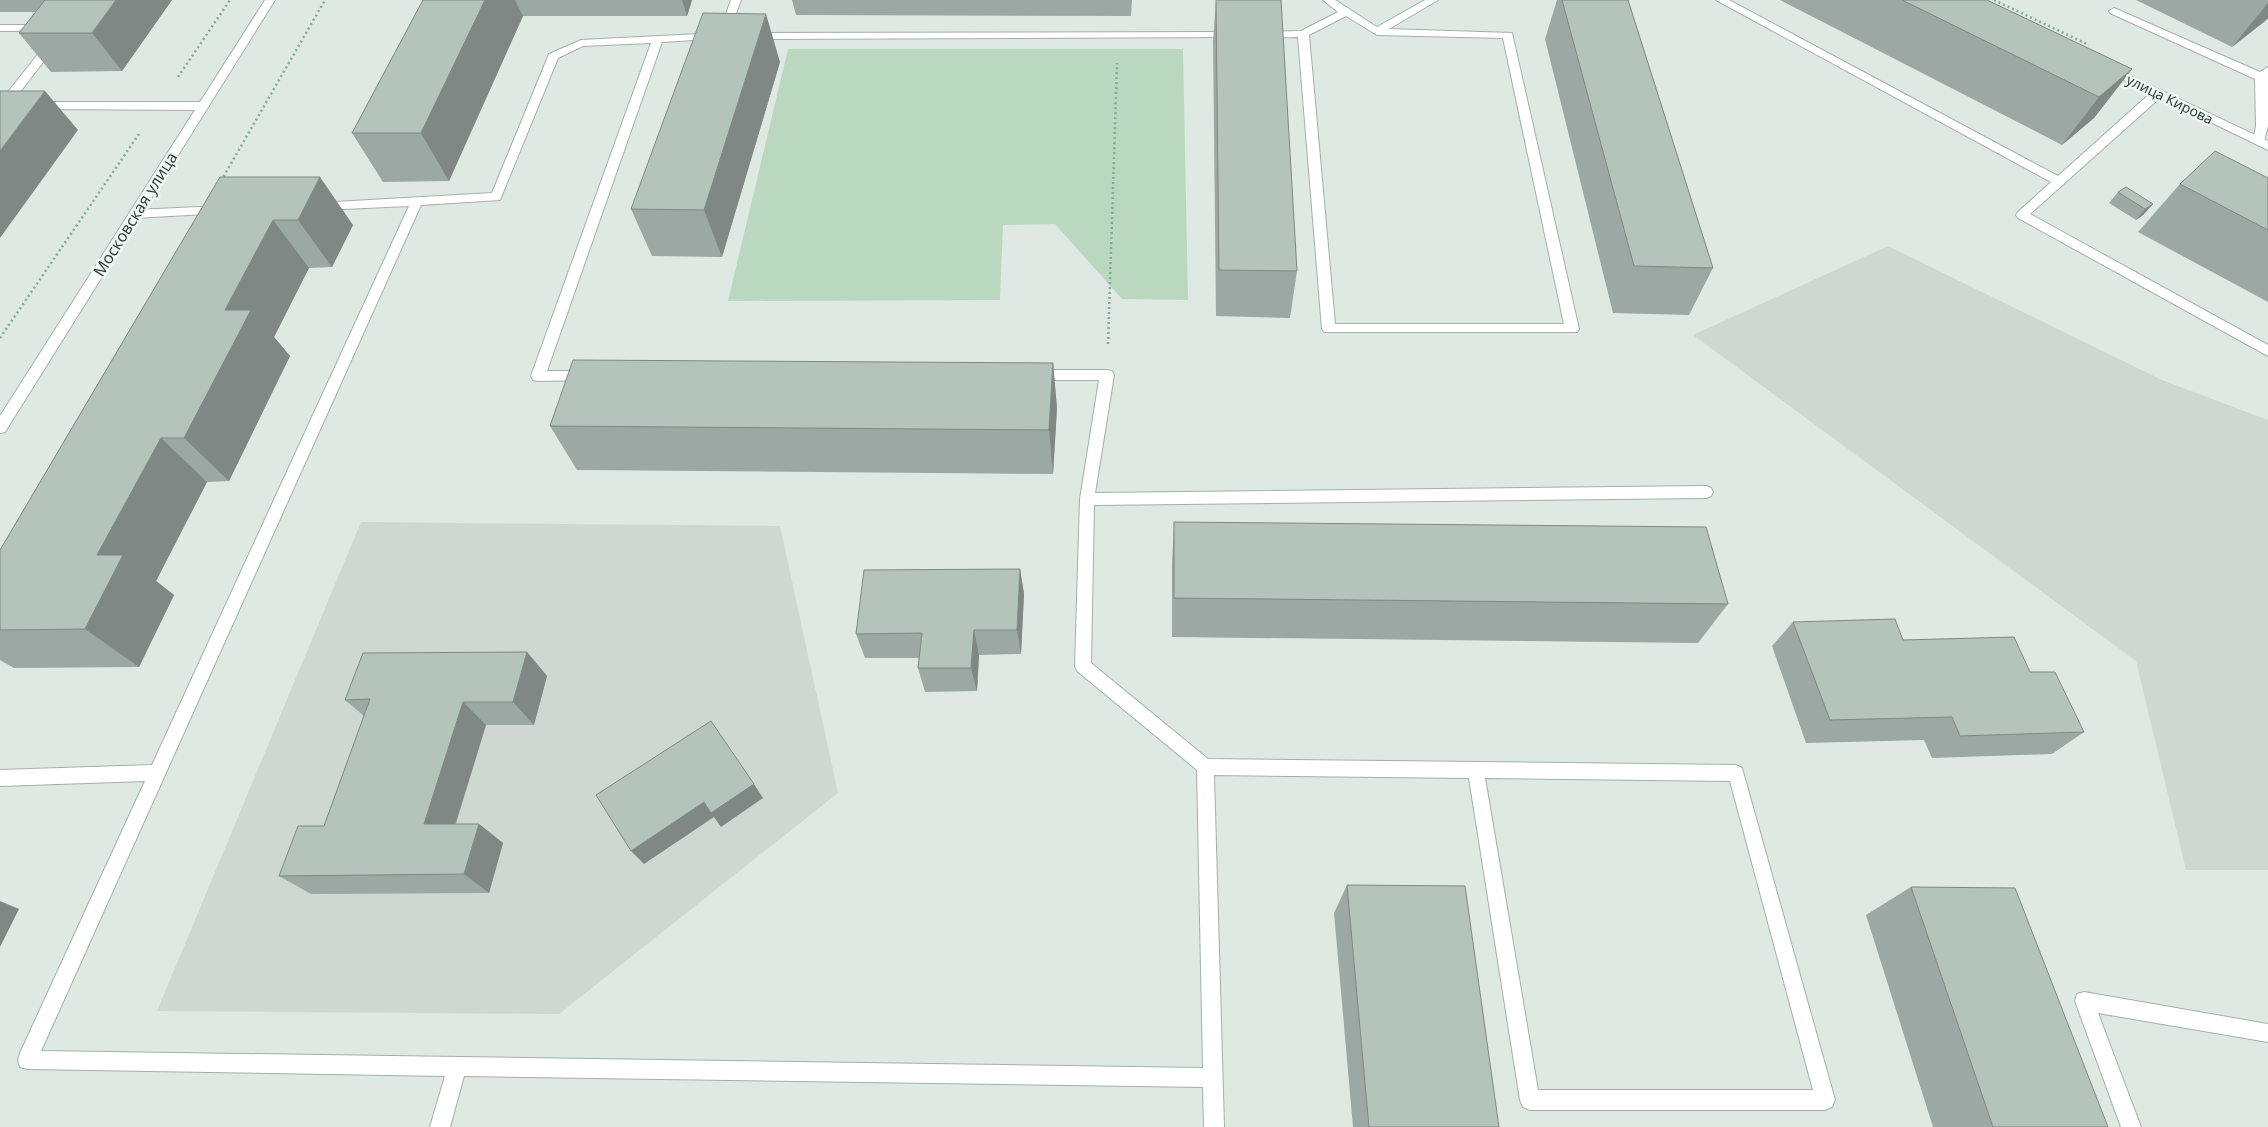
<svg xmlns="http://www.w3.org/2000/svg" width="2268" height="1127" viewBox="0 0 2268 1127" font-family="'Open Sans',sans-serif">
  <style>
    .built { fill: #ced8d3 }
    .green { fill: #bad8c0 }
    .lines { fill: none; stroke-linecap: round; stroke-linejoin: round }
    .service-casing { stroke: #a3b0aa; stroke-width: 2 }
    .minor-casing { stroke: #a3b0aa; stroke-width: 2 }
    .tertiary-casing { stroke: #a3b0aa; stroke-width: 2 }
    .path { stroke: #83a99a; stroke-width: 2.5; stroke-dasharray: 2 3; stroke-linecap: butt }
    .service { fill: #fff; fill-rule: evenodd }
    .minor { fill: #fff; fill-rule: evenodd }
    .tertiary { fill: #fff; fill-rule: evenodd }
    .wall { fill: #9ca8a3 }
    .shaded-wall { fill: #7f8884 }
    .building { fill: #b5c3bd; stroke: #7f8884 }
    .labels { text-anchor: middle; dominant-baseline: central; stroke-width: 5; stroke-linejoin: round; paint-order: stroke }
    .far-street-label { font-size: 14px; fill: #223730; stroke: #eff6f2 }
    .street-label { font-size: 16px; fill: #223730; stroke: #eff6f2 }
  </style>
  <rect width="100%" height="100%" fill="#dfe9e4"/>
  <path class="built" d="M1888,246L2162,380L2268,420V870H2186L2136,661L1693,335Z
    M361,522L780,526L838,793L559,1014L157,1011Z"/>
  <path class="green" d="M788,49H1183L1188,300L1122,299L1055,224L1003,225L1000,300L728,301Z"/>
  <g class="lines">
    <defs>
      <path id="service" d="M731,0H741L727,38L662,42L547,371H586L591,372L593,376L591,380L538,381L533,380L531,376L651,43L583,46L558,58L500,200L421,205L41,1051L1203,1068L1197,770L1077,671L1075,666L1080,499L1099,380H1034L1029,379L1027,375L1029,371L1034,370H1107L1112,371L1114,375L1095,493L1706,486L1711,488L1713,492L1711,496L1706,498L1094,505L1091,663L1208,759L1736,765L1742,768L1835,1100L1832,1107L1825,1110H1530L1523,1107L1520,1100L1469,778L1214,775L1224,1127H1204L1203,1087L464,1076L450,1127H430L445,1076L27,1069L20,1067L18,1060L20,1053L145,781L0,786V770L152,765L409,206L321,210L315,206L317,203L492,193L549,54L581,40L719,33ZM1485,778L1730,781L1813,1090H1538Z
        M1323,0H1335L1377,27L1425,0H1438L1389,29L1512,33L1579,329L1577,332H1324L1322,329L1298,37L1263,38L1258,35L1263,32L1301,31L1338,12ZM1346,16L1377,35L1503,38L1564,324H1335L1309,35Z
        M1716,0H1729L2058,176L2154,90H2162L2164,93L2162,96L2030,214L2268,345V356L2018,218L2016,215L2018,212L2051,182Z
        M2114,8L2260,72L2268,67V126L2263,145L2259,146L2253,142L2256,126L2255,79L2110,13L2109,11Z
        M0,25H44L49,28L44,31H0Z
        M1233,32L1238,35L1237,37L753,39L748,36L753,33Z
        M53,39L58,42L57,44L4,113L0,114V102L49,40Z
        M39,102H203L209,106L203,110L35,109L33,106L35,103Z
        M220,206L224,207L226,210L224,213L135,218L129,214L135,210Z
        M2084,992L2268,1024V1042L2098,1013L2141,1127H2121L2075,1001L2077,994Z"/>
      <path id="minor" d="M2107,65L2268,141V150L2103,70L2101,68L2103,66Z"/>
      <path id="tertiary" d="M265,0H275L5,432L0,433V416Z"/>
    </defs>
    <use href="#service" class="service-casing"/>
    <use href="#minor" class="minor-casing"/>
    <use href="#tertiary" class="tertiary-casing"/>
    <path class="path" d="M1994,0L2089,45
      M178,77L230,0
      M221,181L325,0
      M0,338L139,134
      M1108,344L1117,63"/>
    <use href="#service" class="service"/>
    <use href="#minor" class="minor"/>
    <use href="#tertiary" class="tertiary"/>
  </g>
  <path class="wall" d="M0,0H172L122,71L51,72L19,33L36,12H0Z
    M423,0H692L687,16H523L449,181L383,182L352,133Z
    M792,0H1132L1131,16L796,15Z
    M1216,0H1281L1297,271L1290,318L1216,316L1213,41Z
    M1557,0H1628L1713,268L1689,315L1613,313L1545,39Z
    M1780,0H1987L2132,69L2094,118L2062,145Z
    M2136,0H2268V18L2265,21L2232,47Z
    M780,62L722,257L652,256L631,209Z
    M220,177L353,225L332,267L309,268L274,337L290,356L229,481L207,482L156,581L174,595L139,667L14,668L0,660V550Z
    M2268,178V302L2138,232L2180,184Z
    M2118,192L2153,204L2143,215L2136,220L2109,203Z
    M1053,363L1057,408L1053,474L577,470L550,426Z
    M1174,522L1728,604L1698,643L1172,637V564Z
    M1020,569L1024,594L1021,654L979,655L977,691L925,692L918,668L919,658H865L856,634Z
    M1793,622L1903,640L2030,672L2084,732L2052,754L1932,758L1924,740L1806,743L1772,646Z
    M527,652L547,676L534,725H486L456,824H479L503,843L489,893L311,894L279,876L324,826L364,716L345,700Z
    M1347,885L1499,1127H1353L1334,913Z
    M1911,887L2108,1127H1933L1866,915Z"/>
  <path class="shaded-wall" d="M116,0H172L122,71L92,33Z
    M485,0H515L523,16L449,181L421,133Z
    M682,0H692L687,16Z
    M2268,3V18L2265,21L2232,47Z
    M766,14L780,62L722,257L704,210Z
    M2132,69L2094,118L2062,145L2099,97Z
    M45,91L78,130L0,238V151Z
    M320,177L353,225L332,267L298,220Z
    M2153,204L2143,215L2136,220L2145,209Z
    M273,220L309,268L274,337L290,356L229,481L184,438L225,310Z
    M1053,363L1057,408L1053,474L1049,430Z
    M161,438L207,482L156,581L174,595L139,667L85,629L97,555Z
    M1020,569L1024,594L1021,654L1017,630Z
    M974,630L979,655L977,691L971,668Z
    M527,652L547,676L534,725L513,702Z
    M463,702L486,725L449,844L424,824Z
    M754,784L763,798L721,827L714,817L644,864L631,851L704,802Z
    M479,824L503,843L489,893L464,874Z
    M0,901L19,909L0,947Z"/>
  <path class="building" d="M45,0H116L92,33H19Z
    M423,0H485L421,133H352Z
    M1216,0H1281L1297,271L1219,270Z
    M1562,0H1628L1713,268L1634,266Z
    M1902,0H1987L2132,69L2099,97Z
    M703,13L766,14L704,210L631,209Z
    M0,91H45L0,151Z
    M2215,151L2268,178V230L2180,184Z
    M220,177H320L298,220H273L225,310H251L184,438H161L97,555H123L85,629L0,630V550Z
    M2126,187L2153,204L2145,209L2118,192Z
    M573,360L1053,363L1049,430L550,426Z
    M1174,522L1706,527L1728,604L1174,598Z
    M1020,569L1017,630H974L971,668H918L922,633L856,634L864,570Z
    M1895,619L1903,640L2014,637L2030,672H2055L2084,732L1960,736L1952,717L1830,720L1793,622Z
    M527,652L513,702H463L424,824H479L464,874L279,876L298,826H324L370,699L345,700L363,653Z
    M711,721L754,784L711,813L704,802L631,851L596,795Z
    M1347,885L1465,886L1499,1127H1369Z
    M1911,887L2015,888L2108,1127H1993Z"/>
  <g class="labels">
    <g class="far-street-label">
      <text transform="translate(2170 99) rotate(26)">улица Кирова</text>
    </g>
    <g class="street-label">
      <text transform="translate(135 214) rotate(-58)">Московская улица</text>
    </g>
  </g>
</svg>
